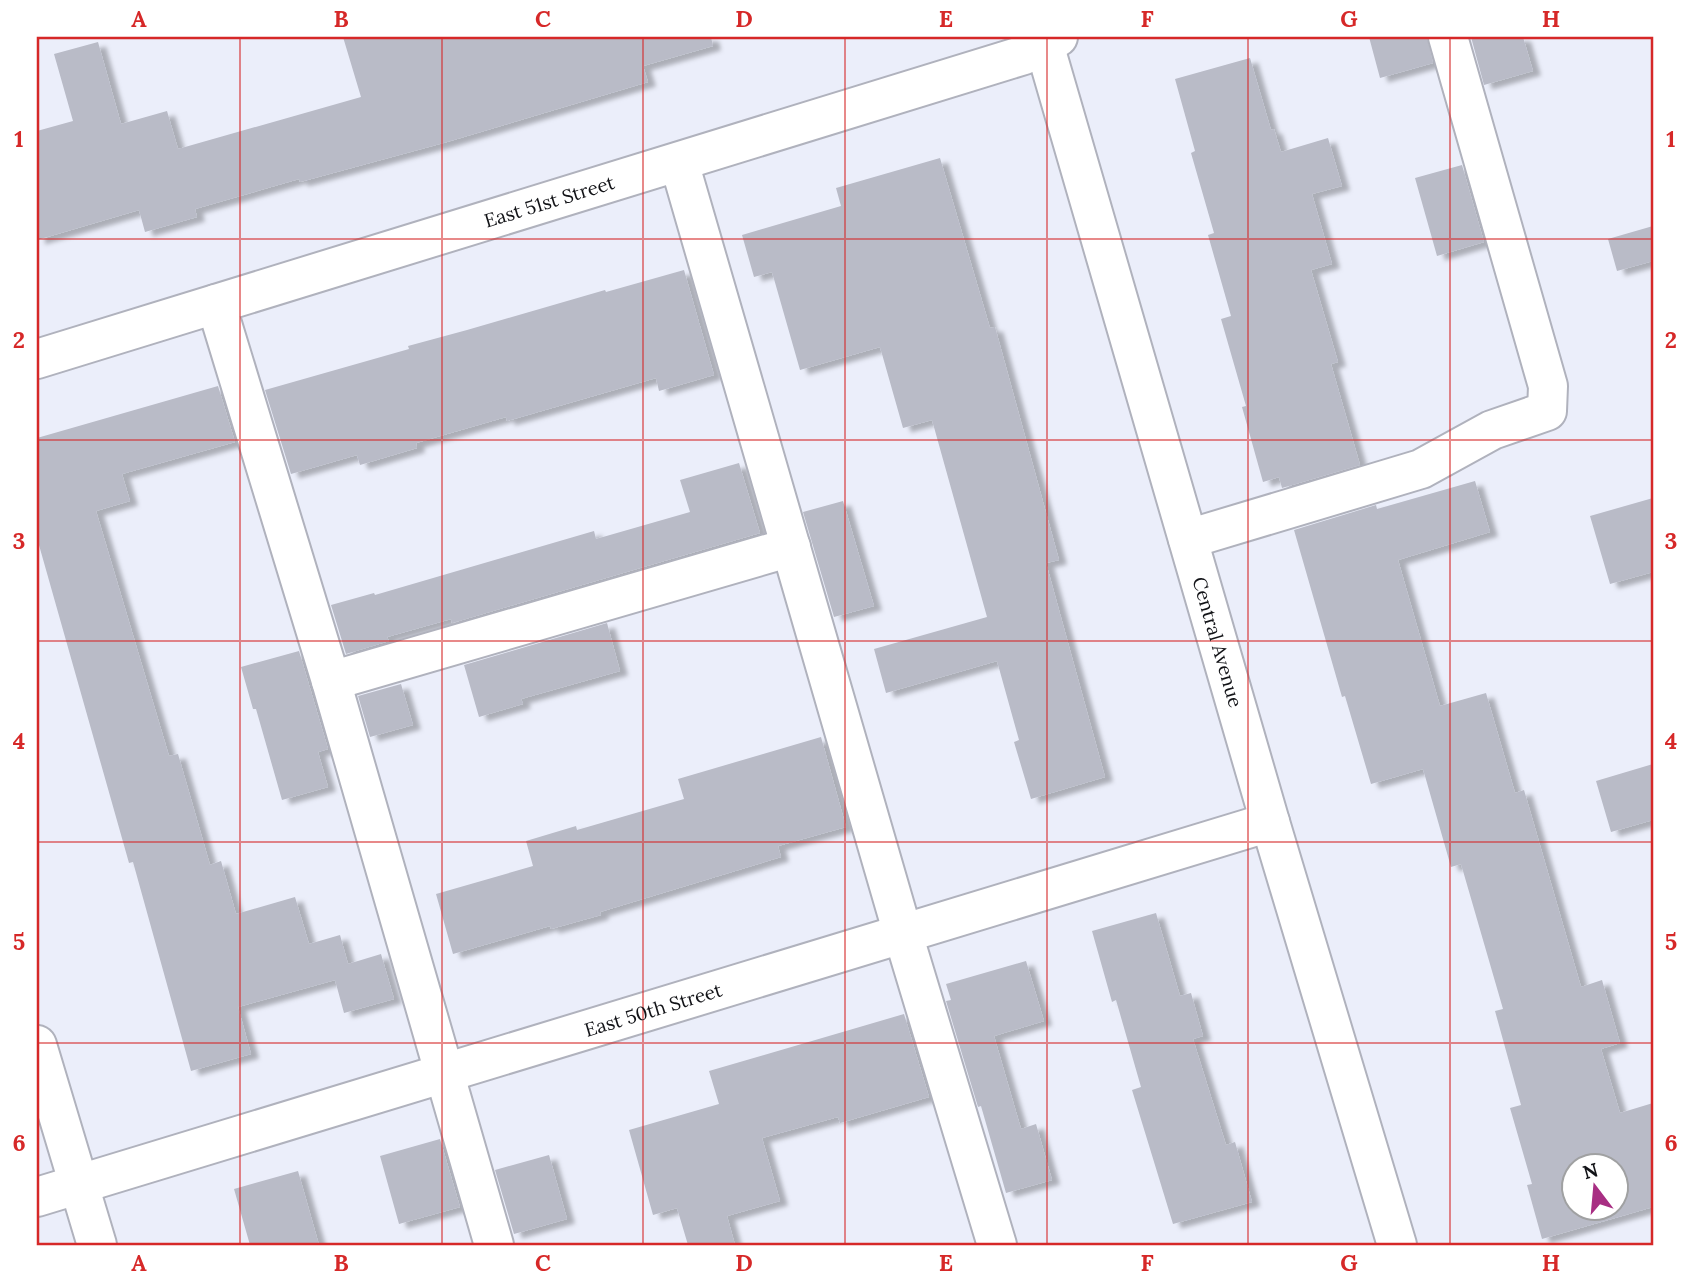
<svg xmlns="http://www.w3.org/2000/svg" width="1690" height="1282" viewBox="0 0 1690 1282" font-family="Lora,serif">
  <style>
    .building { fill: #b9bbc7; fill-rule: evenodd; filter: url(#shadow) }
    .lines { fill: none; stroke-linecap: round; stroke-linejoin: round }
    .minor-casing { stroke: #b0b2bd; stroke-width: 42 }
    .major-casing { stroke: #b0b2bd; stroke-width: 42 }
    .minor { stroke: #fff; stroke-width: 38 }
    .major { stroke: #fff; stroke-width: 38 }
    .grid { fill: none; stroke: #d62828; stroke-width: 2; stroke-opacity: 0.55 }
    .labels { text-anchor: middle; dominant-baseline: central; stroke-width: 7; stroke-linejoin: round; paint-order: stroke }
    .street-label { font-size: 19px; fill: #121317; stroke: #fff }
    .neatline { fill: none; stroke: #d62828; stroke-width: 2.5 }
    .grid-label { font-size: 23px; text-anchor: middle; font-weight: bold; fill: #d62828 }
  </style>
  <defs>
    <filter id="shadow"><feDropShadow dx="8" dy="4.5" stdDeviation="2" flood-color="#0004"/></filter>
  </defs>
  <rect width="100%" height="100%" fill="#ebeefa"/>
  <path class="building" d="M343,37H711L713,46L643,66L648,82L447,142L300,182L299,179L195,209L197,217L145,232L139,210L37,240V131L73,121L54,54L98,42L121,124L167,111L178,149L361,97Z
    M1369,37H1427L1433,63L1380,78Z
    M1471,37H1523L1533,71L1484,85Z
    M1250,58L1271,130L1274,129L1281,152L1328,138L1342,186L1312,194L1332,264L1311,270L1338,362L1331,364L1360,465L1282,488L1279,477L1263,482L1242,407L1246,406L1221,319L1231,316L1208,235L1214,233L1191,153L1195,151L1175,79Z
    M940,158L990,328L995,327L1059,560L1046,563L1105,777L1031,799L1014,742L1019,740L997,661L886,693L874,649L987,617L932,420L903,428L880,347L800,370L772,272L754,277L742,235L841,206L836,188Z
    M1462,165L1484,242L1437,256L1415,178Z
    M1653,226V261L1617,271L1608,239Z
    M684,270L714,375L659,391L656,378L507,421L506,417L416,443L417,448L360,465L357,455L291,474L265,390L409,349L408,346L467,330L605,290L606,292Z
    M218,386L235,442L122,474L130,501L96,511L169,756L178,754L210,865L221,861L236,914L295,897L309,944L340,935L348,964L381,954L394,999L344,1013L335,980L238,1007L251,1054L191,1071L133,862L129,863L37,538V438Z
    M739,463L760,533L452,623L451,619L387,637L389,641L346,654L331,605L374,593L375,595L594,531L596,539L690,512L680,480Z
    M1475,481L1490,532L1398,560L1440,706L1486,693L1515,793L1524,790L1581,987L1602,980L1620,1043L1601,1049L1620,1113L1653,1103V1207L1542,1239L1527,1185L1532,1184L1510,1108L1521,1105L1495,1011L1503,1009L1461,864L1451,867L1423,769L1371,784L1345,696L1342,697L1294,530L1376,505L1377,509ZM1574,1166H1616V1208H1574Z
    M1653,498V572L1610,584L1590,516Z
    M843,501L874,606L834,617L803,512Z
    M607,623L620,671L521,699L523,704L479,717L464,665Z
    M299,651L328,749L318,752L328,787L282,800L256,709H253L241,667Z
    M401,684L413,725L370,737L358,696Z
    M821,737L846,827L778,846L781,857L600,912L601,915L551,929L550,926L453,954L436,894L533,866L526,841L576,826L577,830L684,799L678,779Z
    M1653,764V820L1611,832L1596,781Z
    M1156,913L1180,996L1191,993L1203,1036L1193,1039L1226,1145L1235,1142L1252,1202L1173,1224L1132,1090L1141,1087L1116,1000L1112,1002L1092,931Z
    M1026,961L1044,1021L994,1036L1021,1129L1036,1124L1052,1180L1006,1193L981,1106L978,1107L946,1001L951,1000L946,984Z
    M904,1014L929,1097L840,1123L838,1117L762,1138L780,1201L727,1216L735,1245H688L677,1208L653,1215L629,1130L719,1104L709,1071Z
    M440,1139L460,1207L399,1224L380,1156Z
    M549,1155L567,1219L514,1234L495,1170Z
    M298,1171L319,1245H250L234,1189Z"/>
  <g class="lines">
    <defs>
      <g id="minor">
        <path d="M679,162L903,934L997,1245"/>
        <path d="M216,304L331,681L494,1245"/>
        <path id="s1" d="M37,359L1024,55L1058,37"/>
        <path d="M1188,539L1421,469L1492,430L1547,411L1548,386L1448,37"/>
        <path d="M331,681L791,547"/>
        <path d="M37,1045L97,1245"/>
        <path id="s2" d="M37,1197L1270,822"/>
      </g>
      <g id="major">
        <path id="s3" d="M1042,37L1270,822L1397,1245"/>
      </g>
    </defs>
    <use href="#minor" class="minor-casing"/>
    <use href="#major" class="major-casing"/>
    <use href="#minor" class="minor"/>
    <use href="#major" class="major"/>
  </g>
  <path class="grid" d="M240,37V1245M442,37V1245M643,37V1245M845,37V1245M1047,37V1245M1248,37V1245M1450,37V1245M37,239H1653M37,440H1653M37,641H1653M37,842H1653M37,1043H1653"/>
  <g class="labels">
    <g class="street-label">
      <text stroke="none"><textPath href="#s1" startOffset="536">East 51st Street</textPath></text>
      <text stroke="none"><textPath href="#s3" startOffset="630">Central Avenue</textPath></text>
      <text stroke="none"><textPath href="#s2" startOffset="644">East 50th Street</textPath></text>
    </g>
  </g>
  <rect width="1690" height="1282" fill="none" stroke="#ffffff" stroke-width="77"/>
  <g transform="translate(1595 1187) rotate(344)"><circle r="33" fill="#ffffff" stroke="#a0a1a2" stroke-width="2"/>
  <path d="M0-5L12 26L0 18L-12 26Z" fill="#a82e83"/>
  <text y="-10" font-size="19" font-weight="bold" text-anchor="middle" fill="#121317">N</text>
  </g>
  <rect x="38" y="38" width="1614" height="1206" class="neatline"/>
  <g class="grid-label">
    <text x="139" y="27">A</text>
    <text x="341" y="27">B</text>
    <text x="543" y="27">C</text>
    <text x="744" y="27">D</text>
    <text x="946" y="27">E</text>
    <text x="1147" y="27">F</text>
    <text x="1349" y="27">G</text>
    <text x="1551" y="27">H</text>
    <text x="19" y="147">1</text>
    <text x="1671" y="147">1</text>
    <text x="19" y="348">2</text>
    <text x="1671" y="348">2</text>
    <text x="19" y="549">3</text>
    <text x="1671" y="549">3</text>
    <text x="19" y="749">4</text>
    <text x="1671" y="749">4</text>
    <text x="19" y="950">5</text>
    <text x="1671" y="950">5</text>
    <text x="19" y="1151">6</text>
    <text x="1671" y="1151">6</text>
    <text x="139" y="1271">A</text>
    <text x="341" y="1271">B</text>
    <text x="543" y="1271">C</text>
    <text x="744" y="1271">D</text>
    <text x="946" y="1271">E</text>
    <text x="1147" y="1271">F</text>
    <text x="1349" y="1271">G</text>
    <text x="1551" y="1271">H</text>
  </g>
</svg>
